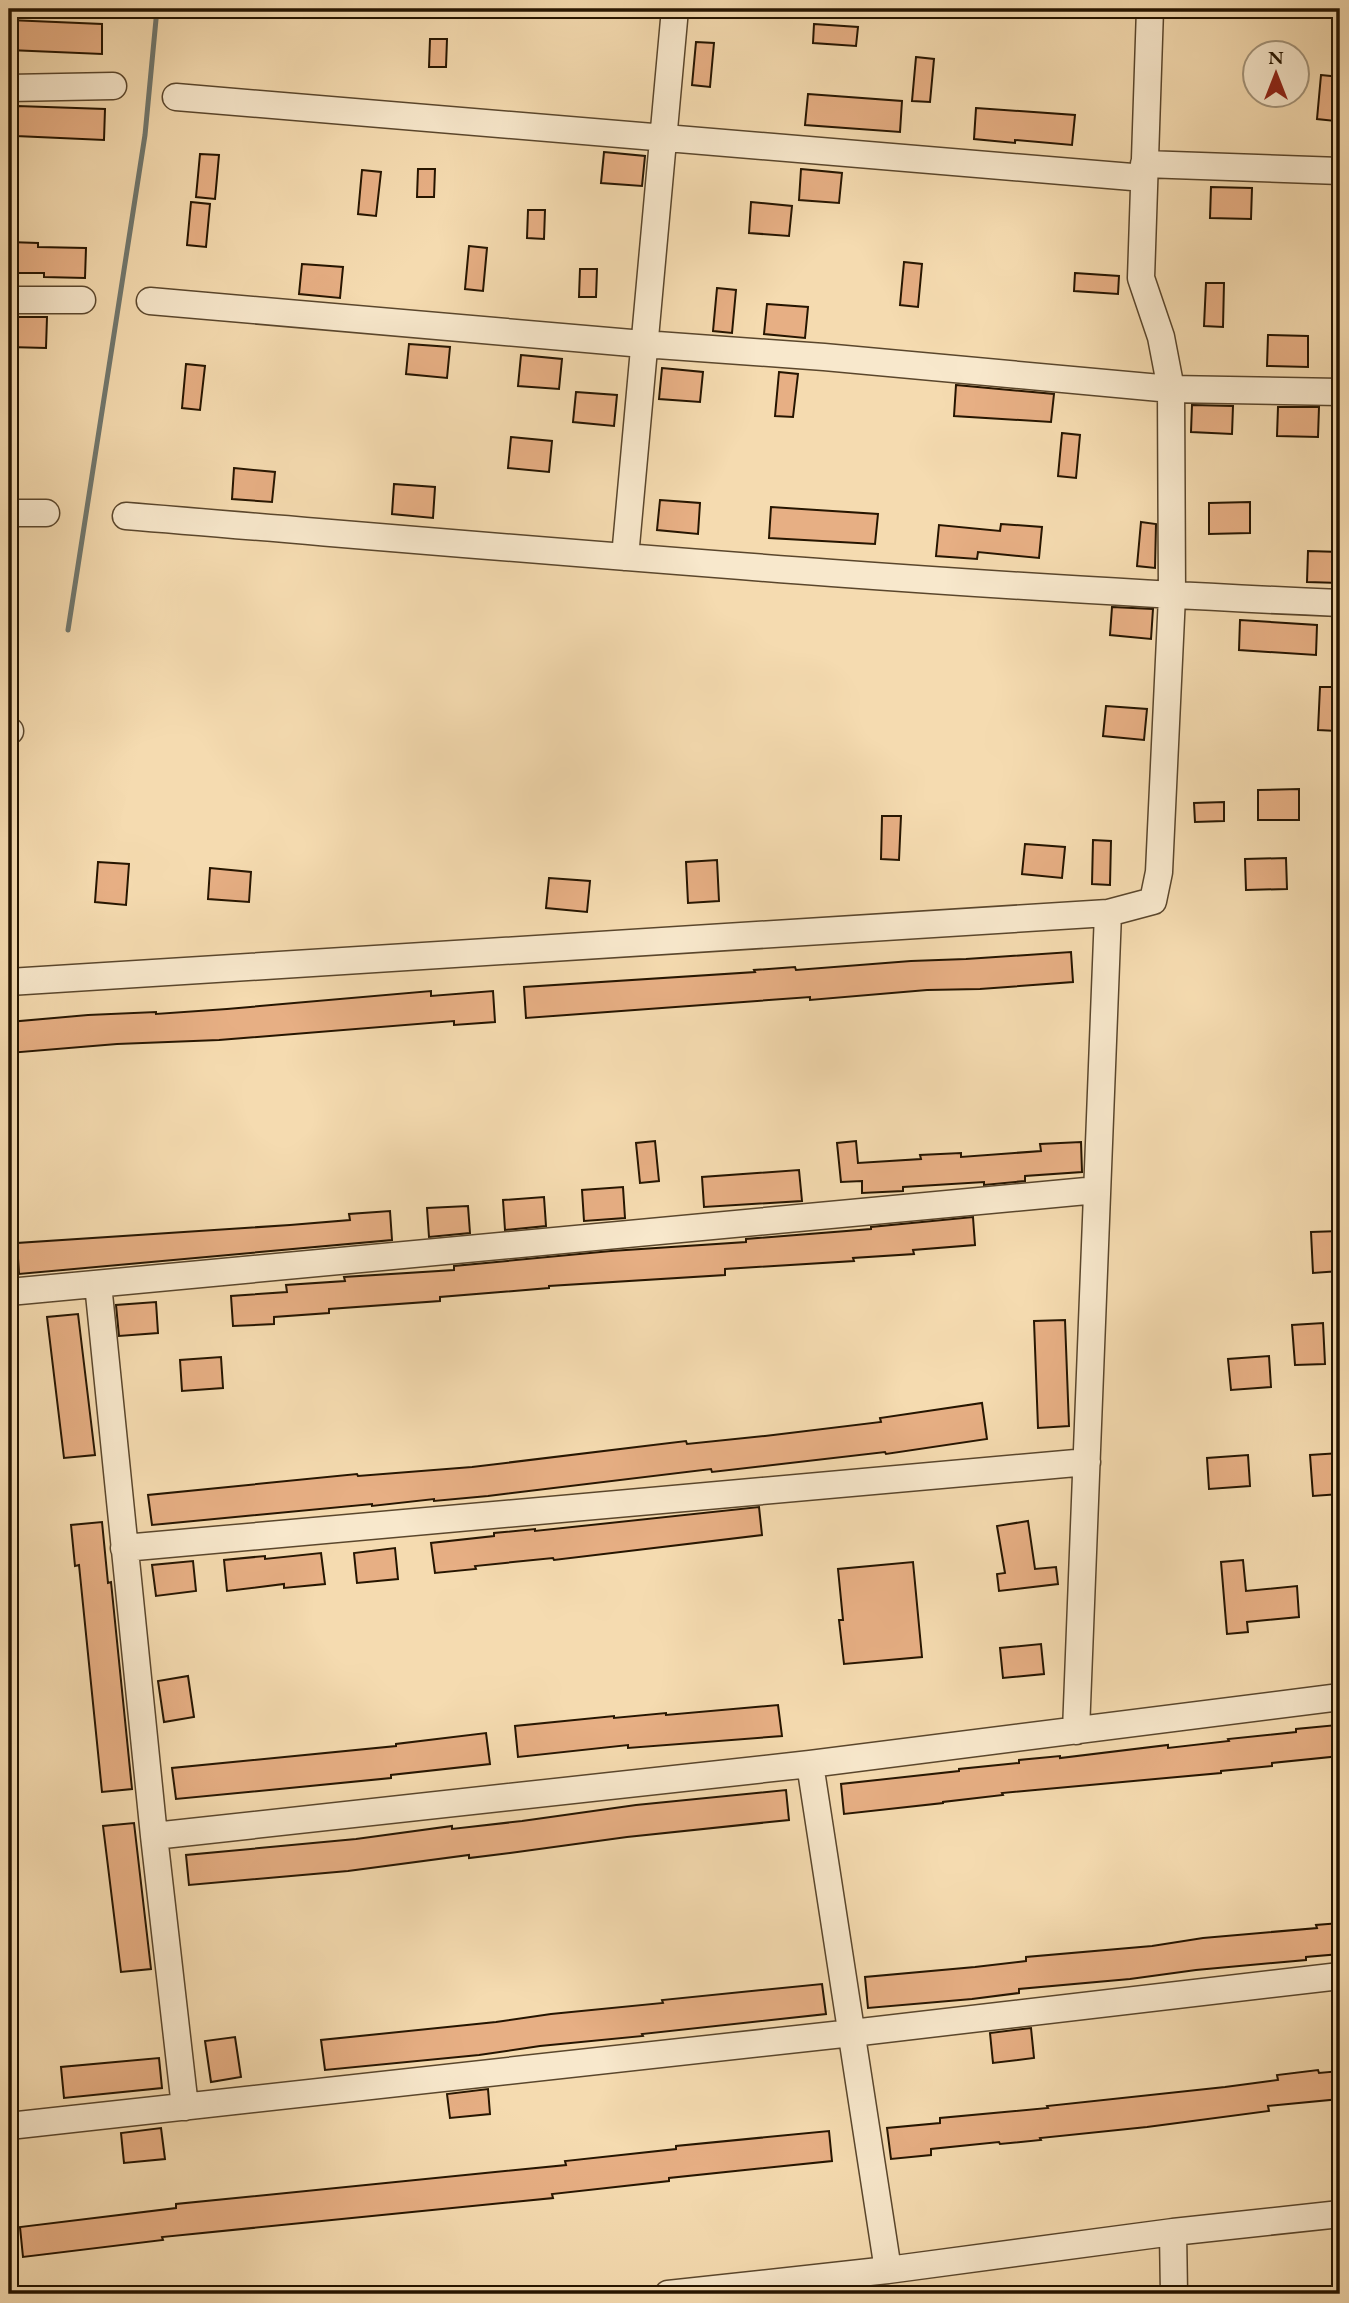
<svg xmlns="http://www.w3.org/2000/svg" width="1349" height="2303" viewBox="0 0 1349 2303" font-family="'EB Garamond',serif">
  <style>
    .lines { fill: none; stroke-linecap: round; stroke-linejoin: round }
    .stream { stroke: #70776e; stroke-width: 5 }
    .building { fill: #e7af84; stroke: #261500; stroke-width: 2 }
    .minor-casing { stroke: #5a462c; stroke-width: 29 }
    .minor { stroke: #f8e8cc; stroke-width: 26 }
  </style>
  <rect width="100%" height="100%" fill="#f5dbb0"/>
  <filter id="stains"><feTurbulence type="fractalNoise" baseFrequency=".00286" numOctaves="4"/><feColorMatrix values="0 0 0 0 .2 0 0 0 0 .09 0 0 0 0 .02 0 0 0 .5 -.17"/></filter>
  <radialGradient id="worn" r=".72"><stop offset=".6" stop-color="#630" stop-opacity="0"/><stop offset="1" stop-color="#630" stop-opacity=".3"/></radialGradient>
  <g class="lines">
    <path class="stream" d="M68,630L145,135L157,9"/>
  </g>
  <path class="building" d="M9,20L102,24V54L9,50Z
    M814,24L858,27L856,46L813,43Z
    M430,39H447L446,67H429Z
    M696,42L714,43L710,87L692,85Z
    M916,57L934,59L930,102L912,101Z
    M1321,75L1340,77L1335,121L1317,119Z
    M808,94L902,101L900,132L805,125Z
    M17,106L105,109L104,140L16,136Z
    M976,108L1075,115L1072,145L1015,140V143L974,139Z
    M604,152L645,156L642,186L601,183Z
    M200,154L219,155L215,199L196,197Z
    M418,169H435L434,197H417Z
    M801,169L842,173L839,203L799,200Z
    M362,170L381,172L376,216L358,214Z
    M1211,187L1252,188L1251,219L1210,218Z
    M191,202L210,204L206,247L187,245Z
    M751,202L792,206L789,236L749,233Z
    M528,210H545L544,239L527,238Z
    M9,242L38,243V247L86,248L85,278L44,277V273H9Z
    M469,246L487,248L483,291L465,289Z
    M904,262L922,264L918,307L900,305Z
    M302,264L343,267L340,298L299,294Z
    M580,269H597L596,297H579Z
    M1075,273L1119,276L1118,294L1074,291Z
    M1206,283H1224L1223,327L1204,326Z
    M717,288L736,290L732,333L713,331Z
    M767,304L808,307L805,338L764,334Z
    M9,317H47L46,348L9,347Z
    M1268,335L1308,336V367L1267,366Z
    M409,344L450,347L447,378L406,374Z
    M521,355L562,359L559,389L518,386Z
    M186,364L205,366L200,410L182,408Z
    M662,368L703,372L700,402L659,399Z
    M779,372L798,374L793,417L775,416Z
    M956,385L1054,394L1051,422L954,416Z
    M576,392L617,395L614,426L573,422Z
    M1192,405L1233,406L1232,434L1191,432Z
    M1278,407H1319L1318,437L1277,436Z
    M1062,433L1080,435L1076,478L1058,476Z
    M511,437L552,441L549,472L508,468Z
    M234,468L275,472L272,502L232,499Z
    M394,484L435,487L433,518L392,514Z
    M660,500L700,503L698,534L657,530Z
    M1250,502V533L1209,534V503Z
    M771,507L878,514L875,544L769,538Z
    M1141,522L1156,524L1155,568L1137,566Z
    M1001,524L1042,527L1039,558L978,552L977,559L936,556L939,525L1000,531Z
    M1308,551L1340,552V583L1307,582Z
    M1112,607L1153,609L1151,639L1110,635Z
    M1240,620L1317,625L1316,655L1239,650Z
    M1320,687H1338L1337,731L1318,730Z
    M1106,706L1147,709L1144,740L1103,736Z
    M1299,789V820H1258V790Z
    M1224,802V821L1195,822L1194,803Z
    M882,816H901L899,860L881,859Z
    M1093,840L1111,841L1110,885L1092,884Z
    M1025,844L1065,847L1062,878L1022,874Z
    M1286,858L1287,889L1246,890L1245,859Z
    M717,860L719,901L688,903L686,862Z
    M98,862L129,864L126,905L95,902Z
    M210,868L251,872L249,902L208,899Z
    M549,878L590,881L587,912L546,908Z
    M1071,952L1073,982L980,989L927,990L810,1000V997L526,1018L524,987L755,972L754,970L795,967L796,970L911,961L966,959Z
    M431,991V996L493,991L495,1022L454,1025V1021L219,1040L117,1044L9,1053V1022L88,1015L156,1012V1014L227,1009Z
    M655,1141L659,1181L640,1183L636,1143Z
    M856,1141L858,1163L921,1159L920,1155L961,1153V1157L1041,1151L1040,1144L1081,1142L1082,1172L1025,1176V1181L984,1185V1182L903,1187V1191L862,1193V1181L841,1182L837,1143Z
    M799,1170L802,1201L704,1207L702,1177Z
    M623,1187L625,1218L584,1221L582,1190Z
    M544,1197L546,1226L505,1230L503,1200Z
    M468,1206L470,1233L429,1237L427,1208Z
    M390,1211L392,1240L19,1274L17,1243L290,1225L350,1220L349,1214Z
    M973,1217L975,1245L913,1250L914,1254L853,1258L854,1261L725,1269V1275L549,1286V1288L440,1297V1301L329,1309V1313L274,1317V1324L233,1326L231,1296L287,1292L286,1285L345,1281L344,1277L454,1270V1266L611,1251L746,1242V1239L871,1229V1227Z
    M1340,1231V1271L1313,1273L1311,1232Z
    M156,1302L158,1333L119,1336L116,1305Z
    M78,1314L95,1455L64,1458L47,1317Z
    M1065,1320L1069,1426L1038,1428L1034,1321Z
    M1323,1323L1325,1364L1295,1365L1292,1325Z
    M1269,1356L1271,1387L1231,1390L1228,1359Z
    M221,1357L223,1388L182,1391L180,1360Z
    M982,1403L987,1439L886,1454L885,1452L712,1472L711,1469L488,1496L434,1501V1499L372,1506V1504L152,1525L148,1495L357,1474L358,1476L472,1467L645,1446L686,1441L687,1444L765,1436L881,1422L880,1418Z
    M1340,1453V1494L1313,1496L1310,1455Z
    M1248,1455L1250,1486L1209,1489L1207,1458Z
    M759,1507L762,1535L554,1560L553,1558L475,1566L476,1569L435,1573L431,1543L494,1536V1533L535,1529V1531Z
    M1028,1521L1035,1569L1056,1567L1058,1584L999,1591L997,1574L1005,1573L997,1526Z
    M102,1522L108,1583L111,1582L132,1789L102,1792L79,1565L75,1566L71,1525Z
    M395,1548L398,1579L357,1583L354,1553Z
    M321,1553L325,1584L284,1588V1584L227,1591L224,1560L265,1556V1559Z
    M1243,1560L1246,1591L1297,1586L1299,1617L1247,1622L1248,1632L1227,1634L1221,1562Z
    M193,1561L196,1591L156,1596L152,1565Z
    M913,1562L922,1657L844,1664L839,1620H843L838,1569Z
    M1041,1644L1044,1674L1003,1678L1000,1648Z
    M188,1676L194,1717L164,1722L158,1681Z
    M778,1705L782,1736L628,1748V1745L518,1757L515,1726L614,1716V1718L666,1713V1715Z
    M1337,1725L1340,1756L1272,1763V1766L1221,1771V1773L1002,1793L1003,1795L943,1802V1803L844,1814L841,1784L959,1771V1769L1019,1763V1760L1060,1756V1758L1168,1745V1748L1229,1741L1228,1739L1296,1732V1729Z
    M486,1733L490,1764L391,1775V1778L176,1799L172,1768L396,1746V1744Z
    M786,1790L789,1820L627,1837L510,1853L469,1858V1855L348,1871L189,1885L186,1855L356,1839L452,1826V1829L522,1821L636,1805Z
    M134,1823L151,1969L121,1972L103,1826Z
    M1340,1923V1954L1306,1957V1960L1196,1970L1130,1979L1019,1989V1993L972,1999L868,2008L865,1977L975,1967L1026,1961V1957L1152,1946L1203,1938L1317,1928L1316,1925Z
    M822,1984L826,2014L642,2034L643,2036L540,2046L479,2055L325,2070L321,2040L496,2022L551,2014L663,2003L662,2000Z
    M1031,2028L1034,2058L993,2063L990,2033Z
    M235,2037L241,2077L211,2082L205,2041Z
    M159,2058L162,2088L64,2098L61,2067Z
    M1318,2070L1319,2073L1340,2071V2099L1268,2106L1269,2111L1147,2127L1040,2138L1041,2140L1000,2144L999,2142L931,2149V2155L891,2159L887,2128L940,2123V2118L1048,2108L1047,2106L1225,2087L1278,2080L1277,2075Z
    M488,2089L490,2114L450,2118L447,2094Z
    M161,2128L165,2159L124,2163L121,2133Z
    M829,2131L832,2161L669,2178V2181L552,2194L553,2198L162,2237L163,2240L23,2257L20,2227L176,2208V2204L566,2165L565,2161L676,2149V2146Z"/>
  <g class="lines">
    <defs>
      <path id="minor" d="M9,88L113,86
        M176,97L1144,178
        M1144,164L1340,171
        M9,300H82
        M150,301L643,344L824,357L1171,389L1340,392
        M9,513H46
        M126,516C530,549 935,586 1340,603
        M625,557L675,9
        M9,731H10
        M9,982L1108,913L1153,901L1159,872L1172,596L1171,389L1161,337L1141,278L1150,9
        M98,1284L154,1836L185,2107
        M9,1292L1097,1190
        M124,1548L1087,1462
        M1076,1731L1108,913
        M810,1764L888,2270
        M154,1836L810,1764L1340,1697
        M9,2126L852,2033L1340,1976
        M1173,2232L1174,2294
        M668,2294L888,2270L1173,2232L1340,2214"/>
    </defs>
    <use href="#minor" class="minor-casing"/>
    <use href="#minor" class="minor"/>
  </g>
  <rect width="1349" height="2303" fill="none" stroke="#f5dbb0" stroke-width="35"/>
  <rect x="10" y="10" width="1328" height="2282" fill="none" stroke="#261500" stroke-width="3.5"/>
  <rect x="18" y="18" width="1314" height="2268" fill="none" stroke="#261500" stroke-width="2"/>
  <g transform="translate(1276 74)"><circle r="33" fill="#f8e8cc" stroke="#a4947a" stroke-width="2"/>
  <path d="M0-5L12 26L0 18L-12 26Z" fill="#8f2418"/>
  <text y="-10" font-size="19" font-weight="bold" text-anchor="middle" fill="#261500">N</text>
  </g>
  <rect width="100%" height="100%" filter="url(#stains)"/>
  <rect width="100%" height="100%" fill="url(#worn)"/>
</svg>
